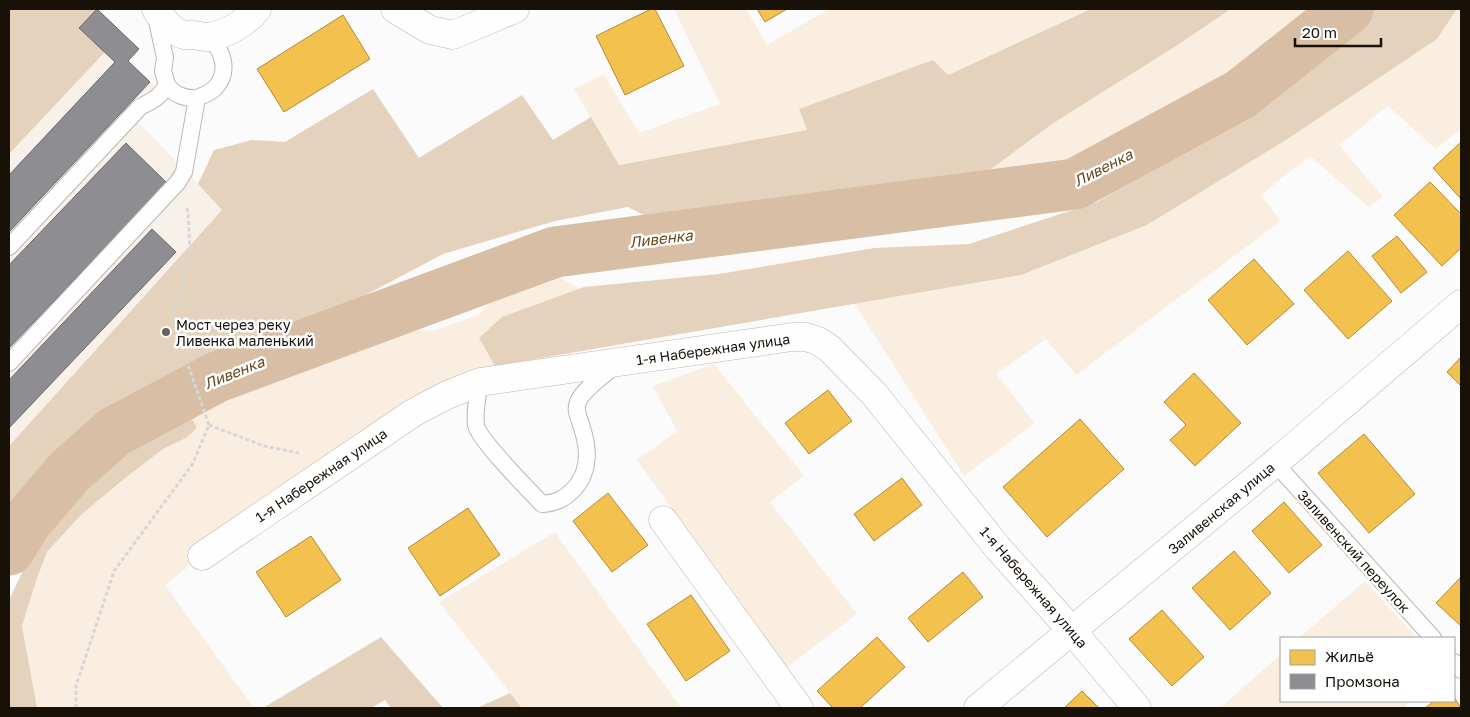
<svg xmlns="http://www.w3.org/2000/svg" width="1470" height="717" viewBox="0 0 1470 717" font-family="'Golos Text',sans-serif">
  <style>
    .built { fill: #f7f1ea }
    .green { fill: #faeee1 }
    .forest { fill: #e5d2bc }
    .homes { fill: #f2c14e; stroke: #b18c39 }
    .industry { fill: #8d8d92; stroke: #6a6869 }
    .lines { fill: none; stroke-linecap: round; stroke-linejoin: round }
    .river { stroke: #d7bea4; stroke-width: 51 }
    .service-casing { stroke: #bab6b1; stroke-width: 18 }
    .minor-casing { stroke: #bab6b1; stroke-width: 29 }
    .path { stroke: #d8d7d6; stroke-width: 3; stroke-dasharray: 4 2.5; stroke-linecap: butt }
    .service { stroke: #fefefe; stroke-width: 16 }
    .minor { stroke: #fefefe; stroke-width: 28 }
    .poi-dot { fill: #67635d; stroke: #fff; stroke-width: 2 }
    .labels { text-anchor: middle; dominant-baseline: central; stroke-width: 5; stroke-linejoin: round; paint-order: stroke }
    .poi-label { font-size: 14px; fill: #181108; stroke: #fff; text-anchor: start }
    .street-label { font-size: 14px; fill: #181108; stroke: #fff }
    .water-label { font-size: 15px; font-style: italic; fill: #694618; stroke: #fff }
  </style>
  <rect width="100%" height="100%" fill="#fbfbfb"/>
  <path class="built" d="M97,9L139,49L128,61L150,82L166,94L138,122L223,210L9,446V154L105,52L79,28Z"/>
  <path class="green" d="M674,9H746L767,45L829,9H1091L948,75L799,110L808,130L618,165L574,89L604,74L639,133L720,104Z
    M1231,9H1318L1293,31L1152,123L1061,168L965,188L1055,122L1176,46Z
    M1457,9H1461V129L1436,149L1388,106L1339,145L1383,197L1369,207L1310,156L1261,195L1281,221L1076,375L1046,339L996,374L1035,423L964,476L854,303L1021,275L1147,225L1289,138L1437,39Z
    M552,272L579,289L502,317L495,366L548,357L545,373L480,382L202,556L165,585L254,708H37L22,626L36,581L47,552L81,515L124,479L163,449L186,438L197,428L192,419L214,404L304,366L357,339L384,328L433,331L478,315L504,287L521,276Z
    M714,364L804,476L770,502L857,614L785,669L637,460L677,431L653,386Z
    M555,532L681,708H522L439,602Z
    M1365,581L1417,638H1299Z
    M1281,654V701H1411L1403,708H1220Z"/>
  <path class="forest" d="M9,9H97L80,28L105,52L9,154Z
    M1091,9H1231L1176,46L1055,122L965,188L782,212L663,225L628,207L555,221L443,254L345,306L175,377L118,412L66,450L9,516V446L222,210L198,184L214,150L252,140L285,142L373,89L419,158L522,95L553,140L591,117L619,165L807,130L799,109L933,60L948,75Z
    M1375,9H1457L1437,39L1289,138L1147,225L1021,275L495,366L479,338L502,317L584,287L719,274L874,248L969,244L1097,202L1224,129L1335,43Z
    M192,419L197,428L186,438L163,449L124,479L81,515L47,552L36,581L22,626L37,708H10L9,600L31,554L63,509L111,459L163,425Z
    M381,637L443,708H391L385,700L371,708H263Z
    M510,693L522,708H477Z"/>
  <path class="homes" d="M651,9H655L684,66L625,95L596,36Z
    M757,9H787L765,22Z
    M343,15L370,59L284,112L257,69Z
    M1461,142V199L1433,168Z
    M1430,182L1461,214V248L1442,266L1394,215Z
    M1397,236L1427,272L1401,293L1372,256Z
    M1348,251L1392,301L1348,339L1304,290Z
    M1254,259L1294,304L1247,345L1208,300Z
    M1461,357V386L1447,372Z
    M1194,373L1241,423L1195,466L1170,440L1186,425L1164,402Z
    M828,390L852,421L809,454L785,423Z
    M1080,419L1124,469L1047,537L1003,487Z
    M1364,434L1415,494L1369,533L1318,473Z
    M902,478L922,505L874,541L854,514Z
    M608,493L648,545L612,572L573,521Z
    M1284,502L1322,545L1289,573L1252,531Z
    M468,508L500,555L440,596L408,548Z
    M311,536L341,580L286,617L256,572Z
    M1234,551L1271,593L1230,630L1192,588Z
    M963,572L983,597L928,642L908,618Z
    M1461,577V626L1436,603Z
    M691,595L730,651L686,681L647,624Z
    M1162,610L1204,657L1172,686L1129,639Z
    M877,637L905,667L860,708H833L817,691Z
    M1082,691L1099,708H1064Z
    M1454,697L1461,708H1425L1434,701H1454Z"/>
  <path class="industry" d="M97,9L139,49L128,61L150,82L9,232V175L115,62L79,28Z
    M126,143L167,183L9,348V265Z
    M152,229L176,252L9,428V380Z"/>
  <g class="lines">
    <path class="river" d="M9,550L27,521L69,472L114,432L217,377L555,252L1075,184L1241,94L1348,9"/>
    <defs>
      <path id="service" d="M167,85C175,95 184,99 197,98
        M9,247L140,107C154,100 159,98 167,85L163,71L165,58L156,16
        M9,363L178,182L184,172L197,98C204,95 210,93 215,88C230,72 224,47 205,37
        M480,382C478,395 474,411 476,425C478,439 530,491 542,504C556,503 564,499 573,490C590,473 589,449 582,428C580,419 574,411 578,402C583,389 606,374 617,364
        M1275,463L1433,638
        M1454,662L1461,670"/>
      <path id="minor" d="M156,9C162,19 172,32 184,35C187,36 189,35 192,35C197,35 202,37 207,37C226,35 246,23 257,9
        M395,9L430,30L453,35L515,9
        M663,520L799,708
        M202,556L413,413L447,395L480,382L792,337H806L818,341L829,348L874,394L998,548L1073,632L1137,708
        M978,708L1275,463L1461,304"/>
    </defs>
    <use href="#service" class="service-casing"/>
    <use href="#minor" class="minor-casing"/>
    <path class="path" d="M209,425L264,446L299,453L301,452
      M76,708V686L114,571L192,465L209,425L182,348L173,315L181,292L190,250L188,212L186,206"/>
    <use href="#service" class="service"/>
    <use href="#minor" class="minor"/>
  </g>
  <circle class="poi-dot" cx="166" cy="332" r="5"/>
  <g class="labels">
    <g class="poi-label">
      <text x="176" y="324">Мост через реку<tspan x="176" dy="16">Ливенка маленький</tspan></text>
    </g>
    <g class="street-label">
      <text transform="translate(713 349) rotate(-8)">1-я Набережная улица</text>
      <text transform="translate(321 475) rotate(-34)">1-я Набережная улица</text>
      <text transform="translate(1221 508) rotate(-40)">Заливенская улица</text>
      <text transform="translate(1354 551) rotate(48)">Заливенский переулок</text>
      <text transform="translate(1034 587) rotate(49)">1-я Набережная улица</text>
    </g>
    <g class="water-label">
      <text transform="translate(1103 167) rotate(-27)">Ливенка</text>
      <text transform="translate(661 238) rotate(-7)">Ливенка</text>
      <text transform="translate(234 372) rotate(-22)">Ливенка</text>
    </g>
  </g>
  <rect width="1470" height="717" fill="none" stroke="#181108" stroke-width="20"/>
  <rect x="1280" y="637" width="175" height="65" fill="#ffffff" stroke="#a3a09c"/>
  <rect x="1290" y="650" width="25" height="15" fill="#f2c14e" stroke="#a3a09c"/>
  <text x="1325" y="662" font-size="15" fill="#181108">Жильё</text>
  <rect x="1290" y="674" width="25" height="15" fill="#8d8d92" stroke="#a3a09c"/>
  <text x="1325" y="687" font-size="15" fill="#181108">Промзона</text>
  <path d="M1295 38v8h86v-8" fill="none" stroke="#181108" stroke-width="2.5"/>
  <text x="1302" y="38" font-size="15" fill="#181108" stroke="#ffffff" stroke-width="4" paint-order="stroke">20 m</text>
</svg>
